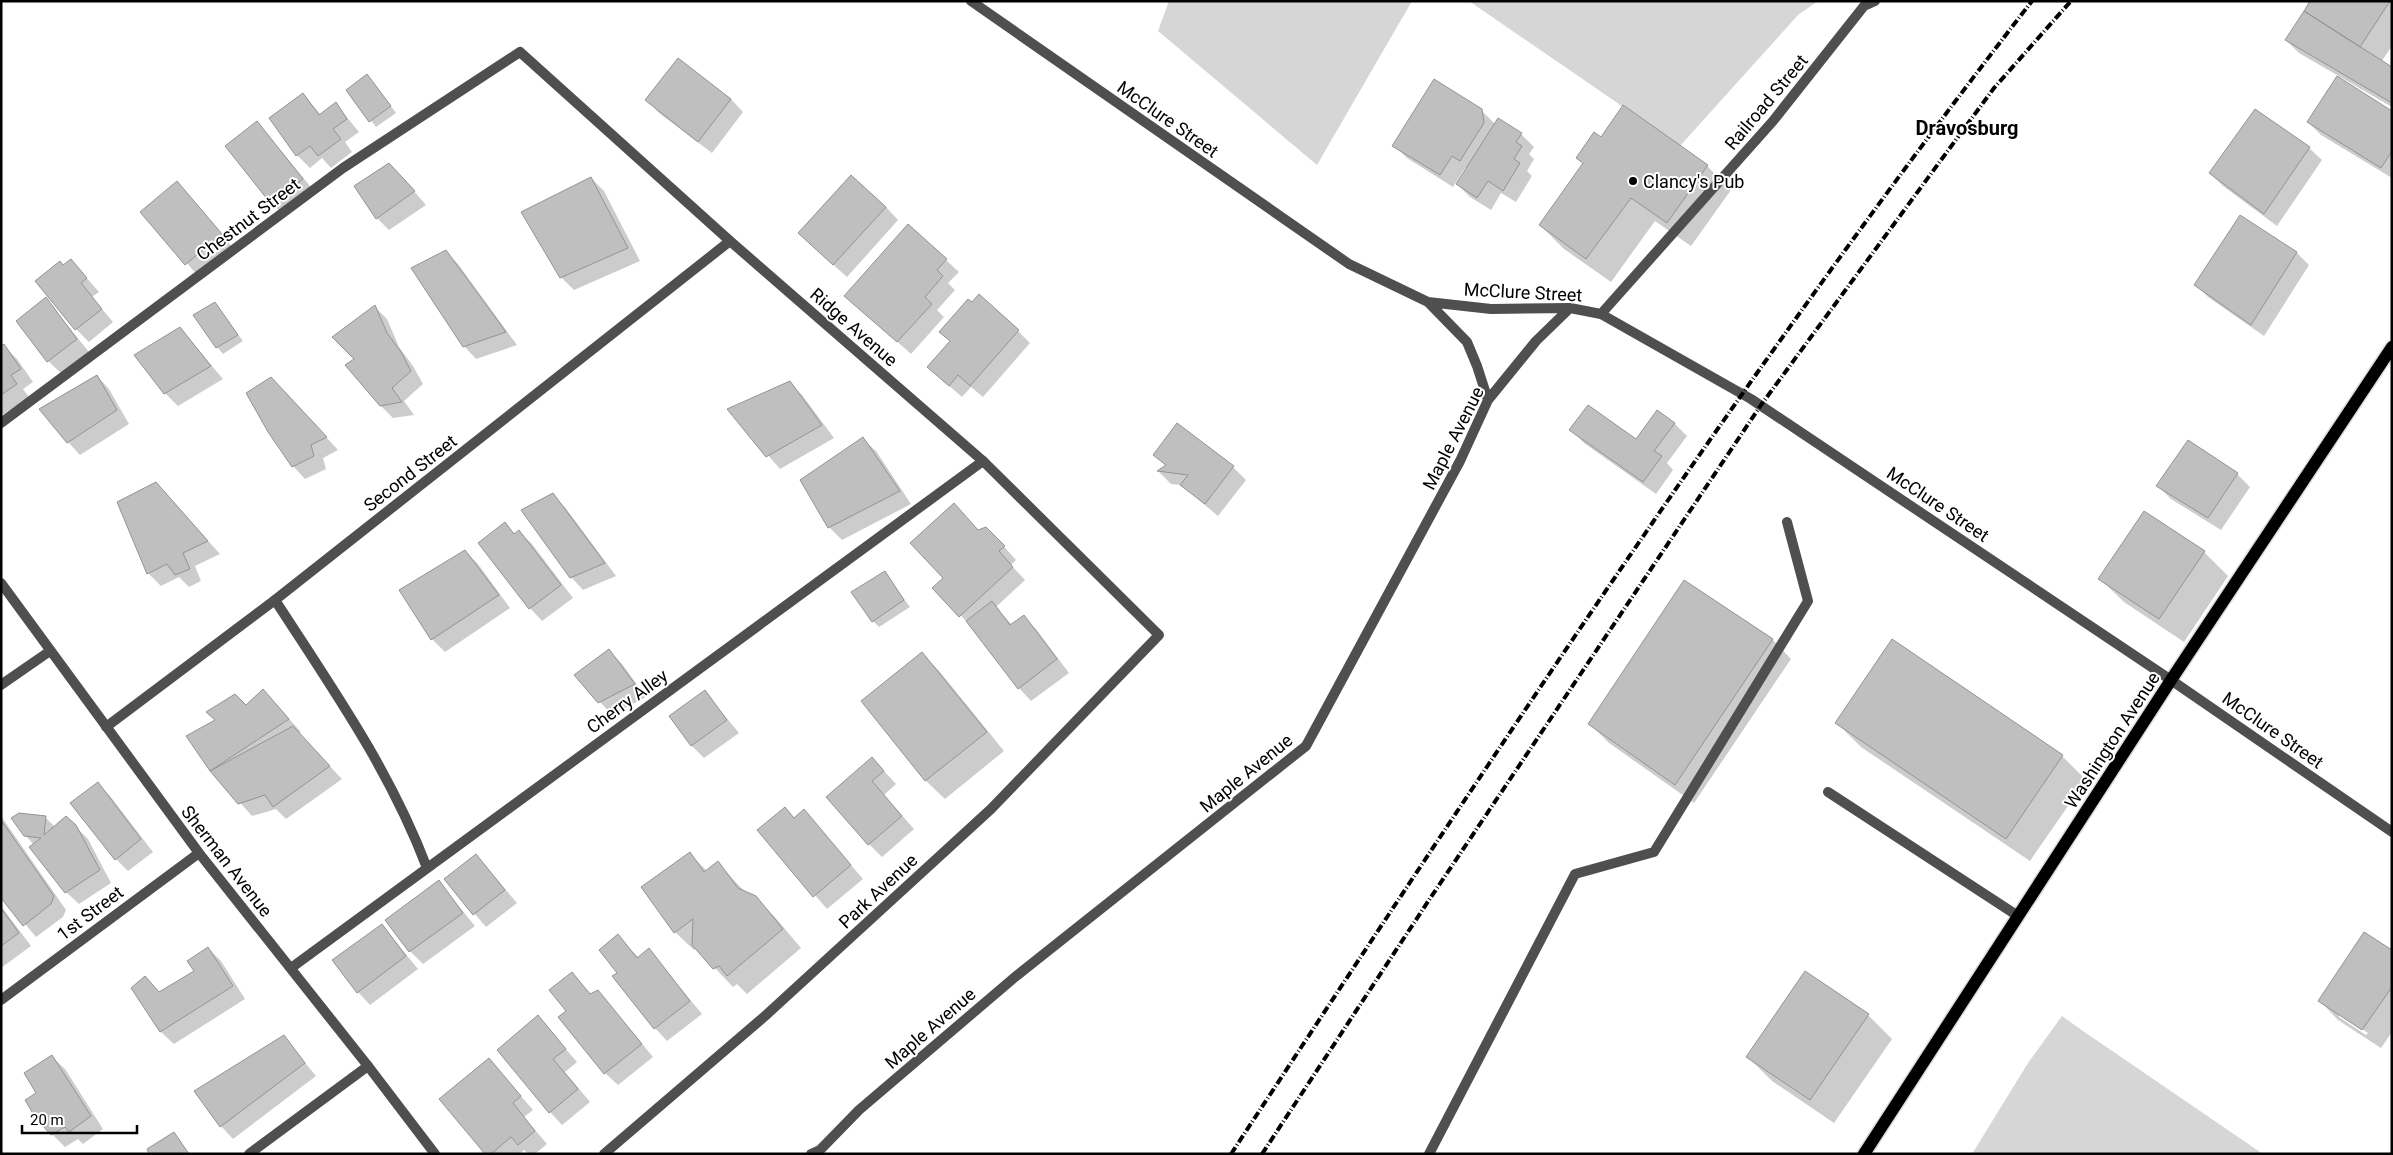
<svg xmlns="http://www.w3.org/2000/svg" width="2393" height="1155" viewBox="0 0 2393 1155" font-family="Roboto,sans-serif">
  <style>
    .green { fill: #d6d6d6 }
    .shadow { fill: #0003; fill-rule: evenodd }
    .building { fill: #bfbfbf; stroke: #939393 }
    .lines { fill: none; stroke-linecap: round; stroke-linejoin: round }
    .primary-casing { stroke: #dbdbdb; stroke-width: 15 }
    .lane { stroke: #4f4f4f; stroke-width: 10 }
    .street { stroke: #4f4f4f; stroke-width: 10 }
    .primary { stroke: #000; stroke-width: 12 }
    .rail { stroke: #000; stroke-width: 4; stroke-dasharray: 8 2.5 1 2.5; stroke-linecap: butt }
    .poi-dot { fill: #000; stroke: #fff; stroke-width: 2 }
    .labels { text-anchor: middle; dominant-baseline: central; stroke-width: 4; stroke-linejoin: round; paint-order: stroke }
    .street-label { font-size: 18px; fill: #000; stroke: #fff }
    .poi-label { font-size: 18px; fill: #000; stroke: #fff; text-anchor: start }
    .quarter-label { font-size: 20px; font-weight: bold; fill: #000; stroke: #fff }
  </style>
  <rect width="100%" height="100%" fill="#fff"/>
  <path class="green" d="M1169,1H1412L1317,165L1158,31Z
    M1469,1H1818L1798,15L1680,146Z
    M2062,1016L2083,1031L2263,1154H1972L2028,1063Z"/>
  <path class="shadow" d="M2312,1H2392V46L2381,62L2392,69V107L2299,53L2286,40Z
    M373,82L396,113L376,127L347,90Z
    M303,94L321,115L336,104L359,132L345,142L352,152L331,168L322,158L310,168L297,155Z
    M731,99L743,112L712,153L659,113L647,100Z
    M1624,107L1707,166L1731,190L1691,246L1655,221L1611,282L1564,249L1540,225L1584,164L1577,157L1601,138Z
    M1481,110L1494,123V126L1498,120L1521,134L1534,147L1529,154L1534,159L1527,171L1532,176L1516,202L1501,193L1491,210L1470,197L1457,184L1467,169L1465,168L1453,187L1407,158L1394,145Z
    M2392,112V178L2321,135L2308,122Z
    M257,122L315,192L284,216L272,203Z
    M2309,148L2322,160L2277,226L2223,186L2210,173Z
    M402,177L426,205L389,230L377,218Z
    M591,178L604,191L640,261L574,290L561,277Z
    M177,183L233,248L199,277L142,212Z
    M886,207L898,220L847,277L812,246Z
    M445,251L458,264L517,345L476,359L464,346Z
    M2297,253L2309,265L2264,336L2208,297L2195,284Z
    M71,260L99,292L92,297L113,322L89,342L76,329L63,266Z
    M946,260L959,272L948,283L955,290L937,310L944,317L911,354L846,296Z
    M46,299L89,352L61,373L48,361Z
    M215,304L243,341L223,354L217,347Z
    M375,307L387,319L399,347L413,366L423,384L404,401L414,415L393,418L380,405L356,359Z
    M180,328L223,379L178,406L165,393Z
    M1018,331L1030,343L983,397L971,387L962,397L941,379Z
    M4,346L17,359L33,382L23,389L29,397L1,416V348Z
    M97,376L109,389L129,424L80,455L68,442Z
    M789,382L802,395L834,438L780,469L729,410Z
    M284,391L338,450L323,458L326,469L305,479L293,466Z
    M1674,423L1687,436L1667,463L1673,470L1656,494L1584,443L1571,430L1637,441Z
    M1177,425L1233,467L1246,480L1218,516L1181,485L1171,484L1159,472L1166,466L1154,455Z
    M863,439L876,451L911,504L842,540L829,527Z
    M2188,441L2237,474L2250,487L2221,530L2171,499L2158,486Z
    M552,495L565,507L616,576L583,590L571,577Z
    M168,496L220,554L195,566L201,581L189,587L179,577L161,586L148,573Z
    M2144,513L2204,552L2228,576L2184,642L2124,602L2100,579Z
    M505,524L515,534L519,532L532,544L573,598L542,621L530,608Z
    M979,531L999,541L1016,560L1011,565L1025,580L996,607L1012,625L1023,617L1036,629L1069,673L1031,701L1019,688L973,628L934,588L945,578Z
    M465,551L478,564L510,608L445,652L432,639Z
    M884,572L910,607L879,627L873,621Z
    M1685,582L1773,640L1791,659L1694,803L1609,743L1590,724Z
    M609,651L622,664L646,697L612,715L576,676Z
    M922,653L940,672L1004,751L945,799L926,781L862,702Z
    M263,690L301,732L298,733L342,779L286,819L276,809L252,816L211,770L187,736L246,706Z
    M705,692L739,733L704,758L692,746L670,716Z
    M1837,723L2062,756L2086,780L2030,861L1861,747Z
    M872,758L896,784L884,795L914,829L882,857L869,844Z
    M98,784L110,796L153,852L128,871L116,859Z
    M785,808L795,819L804,811L863,879L827,909L759,830Z
    M1,816L66,910L63,917L36,937L1,895Z
    M46,818L55,827L75,826L88,839L111,883L79,904L66,892L34,845L25,835Z
    M690,854L707,871L718,863L745,892L755,897L774,916L801,948L747,994L737,984L733,987L696,948L694,950L675,932Z
    M476,855L517,903L486,927L445,879Z
    M439,882L475,926L423,964L410,951L387,920Z
    M1,906L31,946L1,968Z
    M382,925L418,969L370,1005L358,992Z
    M618,936L639,958L649,950L702,1014L667,1041L655,1028L618,973Z
    M208,948L221,961L245,999L174,1044L161,1032L132,989L160,993L196,972Z
    M2392,952V1032L2381,1048L2338,1020L2320,1001ZM2339,1014L2368,1033L2366,1035L2339,1017Z
    M571,974L591,994L597,992L610,1005L653,1057L618,1085L605,1073L568,1011Z
    M1868,1015L1892,1039L1834,1123L1772,1081L1748,1057Z
    M538,1017L577,1062L565,1072L590,1102L562,1125L550,1112Z
    M284,1037L316,1076L233,1139L221,1126Z
    M52,1057L65,1069L103,1129L83,1144L78,1139L65,1147L52,1134L38,1093Z
    M489,1059L533,1110L524,1117L547,1144L535,1154H528L524,1150L519,1154H487Z"/>
  <path class="building" d="M2310,1H2390L2360,47L2304,11Z
    M2304,11L2392,67V103L2285,40Z
    M678,58L731,99L698,142L645,100Z
    M367,74L391,106L369,122L346,90Z
    M2337,76L2392,111V151L2381,168L2307,122Z
    M1434,79L1482,109L1484,123L1460,161L1452,156L1440,175L1392,146Z
    M303,93L319,115L336,102L347,119L333,129L341,139L318,156L310,146L296,156L269,118Z
    M1623,105L1708,165L1667,223L1631,198L1586,259L1539,225L1583,163L1576,158L1594,132L1601,137Z
    M2255,109L2310,147L2264,214L2209,173Z
    M1498,118L1522,133L1516,142L1522,146L1514,159L1520,163L1503,191L1488,181L1477,198L1456,184Z
    M257,121L303,179L271,204L225,146Z
    M389,163L415,191L376,219L354,186Z
    M851,175L886,207L833,265L798,233Z
    M591,177L628,248L560,278L521,212Z
    M177,181L222,234L185,265L140,212Z
    M2240,215L2297,252L2251,325L2194,285Z
    M908,224L947,259L937,270L943,276L925,297L932,304L897,342L844,296Z
    M446,250L506,332L463,347L411,268Z
    M71,259L87,278L81,283L102,309L75,330L35,281L60,261L63,265Z
    M979,294L1019,330L970,386L958,375L949,386L927,367L950,341L939,332L968,299L972,302Z
    M46,297L77,339L47,362L16,321Z
    M215,302L238,335L216,348L193,315Z
    M375,305L387,333L401,352L411,371L392,388L402,402L380,406L345,365L354,359L332,337Z
    M180,327L211,366L164,394L134,355Z
    M4,344L21,369L11,375L17,384L1,395V346Z
    M97,375L117,410L67,443L39,409Z
    M271,377L327,437L311,445L314,456L292,467L268,432L246,393Z
    M790,381L822,425L766,457L727,409Z
    M1588,405L1636,439L1657,410L1675,423L1654,451L1662,456L1643,482L1569,430Z
    M1177,423L1234,466L1205,504L1180,485L1188,475L1157,471L1166,465L1153,455Z
    M863,437L900,491L828,528L800,480Z
    M2188,440L2238,473L2208,518L2156,486Z
    M156,482L208,541L183,553L190,569L175,575L167,564L147,574L117,502Z
    M553,493L605,563L570,578L521,510Z
    M954,503L978,530L986,527L1005,546L999,551L1013,567L959,617L932,588L943,578L910,543Z
    M2144,511L2205,551L2159,619L2098,579Z
    M505,522L514,534L519,530L561,585L529,609L478,543Z
    M465,550L499,595L431,640L399,590Z
    M885,571L904,600L872,622L851,592Z
    M1684,580L1773,639L1675,785L1588,724Z
    M992,601L1010,625L1024,615L1057,659L1018,689L966,621Z
    M1892,639L2063,755L2006,839L1835,723Z
    M609,649L635,684L598,703L574,675Z
    M922,652L987,732L925,781L861,701Z
    M263,689L289,719L210,771L186,736L215,720L206,712L235,694L246,705Z
    M705,690L727,720L691,746L669,716Z
    M293,726L330,766L273,807L265,795L238,804L210,771Z
    M872,757L884,771L872,781L902,816L868,845L826,797Z
    M98,782L141,839L115,860L70,803Z
    M785,807L794,818L804,809L851,865L813,897L757,830Z
    M19,813L46,816L44,835L66,816L76,825L100,870L65,893L29,847L41,838L24,836L11,818Z
    M1,820L54,896L51,904L23,926L1,898Z
    M690,852L704,872L718,861L738,888L756,896L783,929L727,976L719,966L713,969L692,945L693,919L674,933L641,887Z
    M476,854L505,890L473,915L444,879Z
    M439,880L463,913L409,952L385,920Z
    M1,908L19,933L1,946Z
    M382,924L406,956L357,993L332,960Z
    M2364,932L2392,950V987L2362,1030L2318,1001Z
    M618,934L637,958L649,948L690,1001L654,1029L612,976L617,973L599,950Z
    M208,947L233,986L160,1032L131,988L145,976L159,992L194,971L187,961Z
    M1805,971L1869,1014L1810,1100L1746,1057Z
    M572,972L590,994L598,990L642,1044L604,1074L558,1017L566,1011L549,990Z
    M538,1015L566,1049L553,1059L578,1089L549,1113L497,1050Z
    M284,1035L305,1063L220,1127L194,1091Z
    M52,1055L91,1116L69,1132L65,1127L51,1135L35,1117L25,1100L36,1093L24,1073Z
    M489,1058L521,1096L513,1103L535,1131L518,1145L511,1137L491,1154H485L439,1099Z
    M174,1132L189,1154H149L147,1149Z"/>
  <g class="lines">
    <defs>
      <path id="primary" d="M1864,1154L2171,680L2392,347"/>
    </defs>
    <use href="#primary" class="primary-casing"/>
    <path class="lane" d="M275,600C332,688 390,770 427,868
      M1,685L50,651
      M1828,792L2018,916
      M291,968L983,461
      M249,1154L368,1066
      M1429,1154L1575,874L1654,852L1808,601L1787,522"/>
    <path class="street" d="M971,1L1349,264L1428,302L1491,309L1570,308L1601,314L1751,399L2171,680L2392,832
      M1428,302L1467,342L1477,366L1488,400
      M1601,314L1773,121L1864,6L1875,1
      M1,423L343,168L520,52L730,241L983,461L1159,635L991,809L765,1016L604,1154
      M1,583L199,853L368,1066L435,1154
      M106,727L275,600L730,241
      M1,1000L199,853
      M811,1154L820,1150L859,1110L1015,977L1306,746L1460,461L1488,400L1536,341L1570,308"/>
    <use href="#primary" class="primary"/>
    <path class="rail" d="M1231,1154C1488,763 1745,371 2032,1
      M1262,1154L1429,900L1761,405L1994,88L2071,1"/>
  </g>
  <circle class="poi-dot" cx="1633" cy="181" r="5"/>
  <g class="labels">
    <g class="street-label">
      <text transform="translate(1766 102) rotate(-50)">Railroad Street</text>
      <text transform="translate(1168 119) rotate(35)">McClure Street</text>
      <text transform="translate(248 219) rotate(-37)">Chestnut Street</text>
      <text transform="translate(1523 292) rotate(3)">McClure Street</text>
      <text transform="translate(854 327) rotate(41)">Ridge Avenue</text>
      <text transform="translate(1453 438) rotate(-63)">Maple Avenue</text>
      <text transform="translate(410 473) rotate(-38)">Second Street</text>
      <text transform="translate(1938 504) rotate(34)">McClure Street</text>
      <text transform="translate(627 701) rotate(-36)">Cherry Alley</text>
      <text transform="translate(2273 730) rotate(35)">McClure Street</text>
      <text transform="translate(2112 740) rotate(-57)">Washington Avenue</text>
      <text transform="translate(1246 773) rotate(-39)">Maple Avenue</text>
      <text transform="translate(227 861) rotate(52)">Sherman Avenue</text>
      <text transform="translate(878 891) rotate(-43)">Park Avenue</text>
      <text transform="translate(90 913) rotate(-37)">1st Street</text>
      <text transform="translate(930 1028) rotate(-41)">Maple Avenue</text>
    </g>
    <g class="poi-label">
      <text x="1643" y="181">Clancy's Pub</text>
    </g>
    <g class="quarter-label">
      <text x="1967" y="128">Dravosburg</text>
    </g>
  </g>
  <rect width="2393" height="1155" fill="none" stroke="#000000" stroke-width="5"/>
  <path d="M22 1125v8h115v-8" fill="none" stroke="#000000" stroke-width="2.5"/>
  <text x="30" y="1125" font-size="15" fill="#000000" stroke="#ffffff" stroke-width="4" paint-order="stroke">20 m</text>
</svg>
